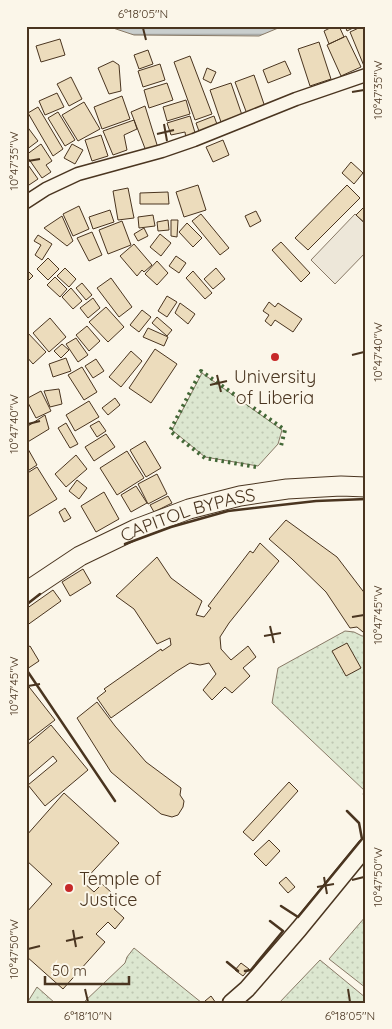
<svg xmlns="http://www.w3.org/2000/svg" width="392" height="1029" viewBox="0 0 392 1029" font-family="Quicksand,sans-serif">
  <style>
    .grass { fill: url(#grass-dots); stroke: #887966 }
    .parking { fill: #ede7d9; stroke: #887966 }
    .water { fill: url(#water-rules); stroke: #887966 }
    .building { fill: #ecdcbc; stroke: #4a3520 }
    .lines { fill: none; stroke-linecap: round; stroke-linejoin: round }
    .minor-casing { stroke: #4a3520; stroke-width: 15 }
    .major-casing { stroke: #4a3520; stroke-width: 19 }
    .highway-casing { stroke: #4a3520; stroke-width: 21 }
    .minor { stroke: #fbf6e9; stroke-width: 12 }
    .major { stroke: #fbf6e9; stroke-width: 16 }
    .highway { stroke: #fbf6e9; stroke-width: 19 }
    .hedge { stroke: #436837; stroke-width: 4; stroke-dasharray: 2.5 4; stroke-linecap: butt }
    .wall { stroke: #4a3520; stroke-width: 2.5 }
    .ticks { fill: none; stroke: #4a3520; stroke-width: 2 }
    .poi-dot { fill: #c62828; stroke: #fbf6e9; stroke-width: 2 }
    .labels { text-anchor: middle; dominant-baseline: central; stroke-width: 4; stroke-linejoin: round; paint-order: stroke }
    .poi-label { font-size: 18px; fill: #4a3520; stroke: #fbf6e9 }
    .street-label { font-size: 18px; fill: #4a3520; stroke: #fbf6e9 }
    .neatline { fill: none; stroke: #4a3520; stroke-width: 2 }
    .ticks-label { font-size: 12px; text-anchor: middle; fill: #4a3520 }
  </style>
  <defs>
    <pattern id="grass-dots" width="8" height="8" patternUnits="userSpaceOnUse" patternTransform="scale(1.25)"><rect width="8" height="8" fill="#dce7d0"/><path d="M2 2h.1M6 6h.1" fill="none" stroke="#bec7b2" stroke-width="1.8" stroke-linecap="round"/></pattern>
    <pattern id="water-rules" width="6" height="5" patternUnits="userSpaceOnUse" patternTransform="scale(1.25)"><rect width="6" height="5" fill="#c9cecd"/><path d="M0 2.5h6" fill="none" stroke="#a5a8a6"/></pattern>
  </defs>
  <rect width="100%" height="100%" fill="#fbf6e9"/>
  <path class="grass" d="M202,373L282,430L278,444L258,466L205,457L172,430Z
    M345,631L354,632L362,636H366V792L272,703L278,668Z
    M366,916V988L329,959Z
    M134,948L202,1003H83L125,963L127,957Z
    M320,960L366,998V1003H279Z
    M37,987L55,1003H27Z"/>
  <path class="parking" d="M355,214L366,225V252L335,284L311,260Z"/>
  <path class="water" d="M107,26H283L259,36L134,35Z"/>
  <path class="building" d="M334,26H339L344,37L329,44L324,31Z
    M345,26H357L347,31Z
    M363,26H366V66H364L350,32Z
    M346,36L361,67L341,76L327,45Z
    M60,39L65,55L41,62L36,46Z
    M319,42L331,79L310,86L298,49Z
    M148,50L153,64L139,69L134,55Z
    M190,56L212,114L195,120L174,62Z
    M113,61L119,65L121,91L109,94L98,68Z
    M285,61L291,74L268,83L263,70Z
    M160,64L165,80L143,87L138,71Z
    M207,68L216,72L211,83L203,79Z
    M254,75L265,107L247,114L235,82Z
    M71,77L82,99L69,106L57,84Z
    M167,83L173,100L149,108L144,90Z
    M231,83L243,118L222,125L210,90Z
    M57,93L64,107L45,115L39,101Z
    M122,96L130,119L102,129L94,107Z
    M186,100L190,114L167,121L163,107Z
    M84,102L100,129L78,141L62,115Z
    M145,106L158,148L146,151L131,112Z
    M38,107L63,149L53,156L28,113Z
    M58,112L75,140L65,146L48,118Z
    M190,116L196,136L186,139L185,132L171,135L167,123Z
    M214,116L218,127L200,134L196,123Z
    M134,120L137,129L124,135L127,150L113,155L103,131Z
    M26,125L38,141L26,150Z
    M101,135L108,156L92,161L85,140Z
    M223,140L229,155L213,162L206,147Z
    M41,144L52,161L46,165L51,172L42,178L26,155Z
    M72,144L83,150L75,164L64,158Z
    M26,162L38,179L26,187Z
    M351,162L363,173L354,184L342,173Z
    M198,185L206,210L184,217L176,192Z
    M347,185L360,198L308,250L295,238Z
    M128,188L134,218L118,220L113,191Z
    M168,192L169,204H140V193Z
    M366,205V224L356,215Z
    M79,206L89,229L73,236L63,214Z
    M110,210L114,222L93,229L89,217Z
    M256,211L261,221L250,227L245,216Z
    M201,214L229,248L220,255L192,221Z
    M153,215L155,226L139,228L138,217Z
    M62,216L73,241L67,246L44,228Z
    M168,220L169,230L158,231L157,222Z
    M171,220H178L177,237L171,236Z
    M122,221L131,245L108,254L99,230Z
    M187,223L202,238L193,247L179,232Z
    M144,228L148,236L138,241L134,234Z
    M92,232L102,255L89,261L77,238Z
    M160,234L171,243L161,256L150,247Z
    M38,235L52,244L42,260L35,255L41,245L34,241Z
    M281,242L310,273L301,282L272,250Z
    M134,244L152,265L144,272L142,270L137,276L120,256Z
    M176,256L186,263L179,273L169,266Z
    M48,258L59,269L48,280L37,269Z
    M157,261L168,273L157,285L145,274Z
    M65,268L76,279L69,287L57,276Z
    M216,268L225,279L213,289L204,279Z
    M26,269L33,276L26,283Z
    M193,271L212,293L205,299L186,278Z
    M55,277L67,289L60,297L47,285Z
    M111,278L132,307L119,317L97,288Z
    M82,283L92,295L86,300L76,288Z
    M71,288L82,301L73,309L62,297Z
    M167,296L177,302L167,317L158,311Z
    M93,298L100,308L88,318L80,308Z
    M269,302L275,307L278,303L302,319L293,332L275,320L271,326L265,321L269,315L263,311Z
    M180,303L195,314L188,324L175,313Z
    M106,307L124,327L108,342L89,322Z
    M142,310L151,317L139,332L130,325Z
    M157,317L172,330L167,336L152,323Z
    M50,318L66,337L49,352L33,333Z
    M87,326L100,341L89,351L76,335Z
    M148,328L168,337L164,346L143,337Z
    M26,331L46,352L33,364L26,356Z
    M76,338L88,355L78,362L66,344Z
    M62,344L69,350L61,358L54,351Z
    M155,349L177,364L151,403L129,388Z
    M131,351L142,361L121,387L109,377Z
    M66,358L71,371L53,377L49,364Z
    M96,359L104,371L93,378L85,366Z
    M82,367L97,392L84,400L68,375Z
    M59,389L62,404L50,407L44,391Z
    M41,391L51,411L36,418L26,399Z
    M115,398L120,405L108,415L102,408Z
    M89,401L99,417L75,431L66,415Z
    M45,415L49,429L26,443V423L28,426Z
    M99,421L106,431L97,437L90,426Z
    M66,423L78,444L70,448L58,428Z
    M106,434L115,447L94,461L85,447Z
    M145,441L161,468L146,477L130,450Z
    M28,449L37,465L26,472V450Z
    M127,451L144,478L117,495L100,468Z
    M76,455L87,469L66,487L55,474Z
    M37,467L57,499L26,518V474Z
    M157,474L167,494L148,504L138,484Z
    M77,480L87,488L79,499L69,491Z
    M136,486L147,503L131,512L121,495Z
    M104,492L119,519L96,532L81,506Z
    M168,496L172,503L154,512L150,505Z
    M65,508L71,518L64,522L59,512Z
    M286,520L337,557L366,595V631L363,632L357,627L350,628L326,592L292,559L269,539Z
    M260,543L279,561L229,623L220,637L221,649L231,660L248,646L256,657L243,668L250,676L232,693L225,687L212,700L203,690L216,674L209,663L200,665L190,663L177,671L111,718L97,698L106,691L104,689L161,649L162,651L171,645L170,638L157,644L134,609L116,596L157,557L171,578L202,601L196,615L204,617L211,608L208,606L250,551L253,553Z
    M83,569L91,583L70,596L62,582Z
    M53,590L61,601L26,626V609Z
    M347,643L361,668L346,676L332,651Z
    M30,646L39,661L27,669L26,667V648Z
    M26,683L55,720L26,742Z
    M97,702L115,726L146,762L181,788L180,795L184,801L183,807L178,815L172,817L161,814L111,772L77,718Z
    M51,725L88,770L45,806L28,785L57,761L53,756L26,779V746Z
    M289,782L298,791L253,841L243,832Z
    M64,793L119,843L83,882L94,892L102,884L121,901L114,909L124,918L115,929L108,922L96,934L105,942L63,989L26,956V913L52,884L26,860V836Z
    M269,840L280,851L266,866L254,854Z
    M286,877L295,887L288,893L279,883Z
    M241,963L249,969L243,976L235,970Z
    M211,996L216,1003H207L205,1001Z"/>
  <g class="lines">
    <defs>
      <path id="minor" d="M26,202L46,189L78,174L162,151L194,140L296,99L366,75"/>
      <path id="major" d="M231,1003L247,989L299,929L366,847"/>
      <g id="highway">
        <path id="s1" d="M26,592L80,556L136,529L189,509L240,496L287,489L341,486L366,487"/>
      </g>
    </defs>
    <use href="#minor" class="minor-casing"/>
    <use href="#major" class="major-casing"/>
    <use href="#highway" class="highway-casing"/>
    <use href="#minor" class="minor"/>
    <use href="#major" class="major"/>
    <use href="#highway" class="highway"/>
    <path class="hedge" d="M256,467L205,458L170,431L201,371L285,430L281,446"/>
    <path class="wall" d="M125,544L171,527L228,511L316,501L366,499
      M26,605L40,594
      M26,669L115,801
      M364,794L366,795
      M281,906L298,917L362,839L359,823L347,811
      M227,962L238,971
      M245,971L251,970L283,931L270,921"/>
  </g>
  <path class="ticks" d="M143,28L146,40M352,92L364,90M164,124L167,141M157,134L174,130M28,161L40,159M352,355L364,352M217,375L221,392M210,385L227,381M28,424L40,421M352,617L364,615M270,626L274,643M264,636L281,633M28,686L40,684M324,877L327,894M352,880L364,877M317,887L334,884M73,930L76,947M66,941L83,937M28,949L40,946M85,989L88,1002M348,989L350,1002"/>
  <g class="poi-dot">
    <circle cx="275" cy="357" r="5"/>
    <circle cx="69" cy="888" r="5"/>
  </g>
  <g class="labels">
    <g class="poi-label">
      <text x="275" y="376">University<tspan x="275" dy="21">of Liberia</tspan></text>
      <text x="79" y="878" text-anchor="start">Temple of<tspan x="79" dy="21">Justice</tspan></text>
    </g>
    <g class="street-label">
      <text stroke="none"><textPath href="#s1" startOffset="181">CAPITOL BYPASS</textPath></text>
    </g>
  </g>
  <rect width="392" height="1029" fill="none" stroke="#fbf6e9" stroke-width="55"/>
  <path d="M45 976v8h84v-8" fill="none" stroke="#4a3520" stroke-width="2.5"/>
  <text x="52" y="976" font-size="15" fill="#4a3520" stroke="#fbf6e9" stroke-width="4" paint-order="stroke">50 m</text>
  <rect x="28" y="28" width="336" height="974" class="neatline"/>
  <g class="ticks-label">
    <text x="143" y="18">6°18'05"N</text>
    <text transform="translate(378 90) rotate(-90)" y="4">10°47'35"W</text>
    <text transform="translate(14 161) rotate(-90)" y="4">10°47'35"W</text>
    <text transform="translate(378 352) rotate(-90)" y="4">10°47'40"W</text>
    <text transform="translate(14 424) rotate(-90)" y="4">10°47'40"W</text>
    <text transform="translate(378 615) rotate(-90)" y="4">10°47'45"W</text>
    <text transform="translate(14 686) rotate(-90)" y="4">10°47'45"W</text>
    <text transform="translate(378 877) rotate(-90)" y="4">10°47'50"W</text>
    <text transform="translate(14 949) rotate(-90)" y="4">10°47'50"W</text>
    <text x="88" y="1020">6°18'10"N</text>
    <text x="350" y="1020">6°18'05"N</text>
  </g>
</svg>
